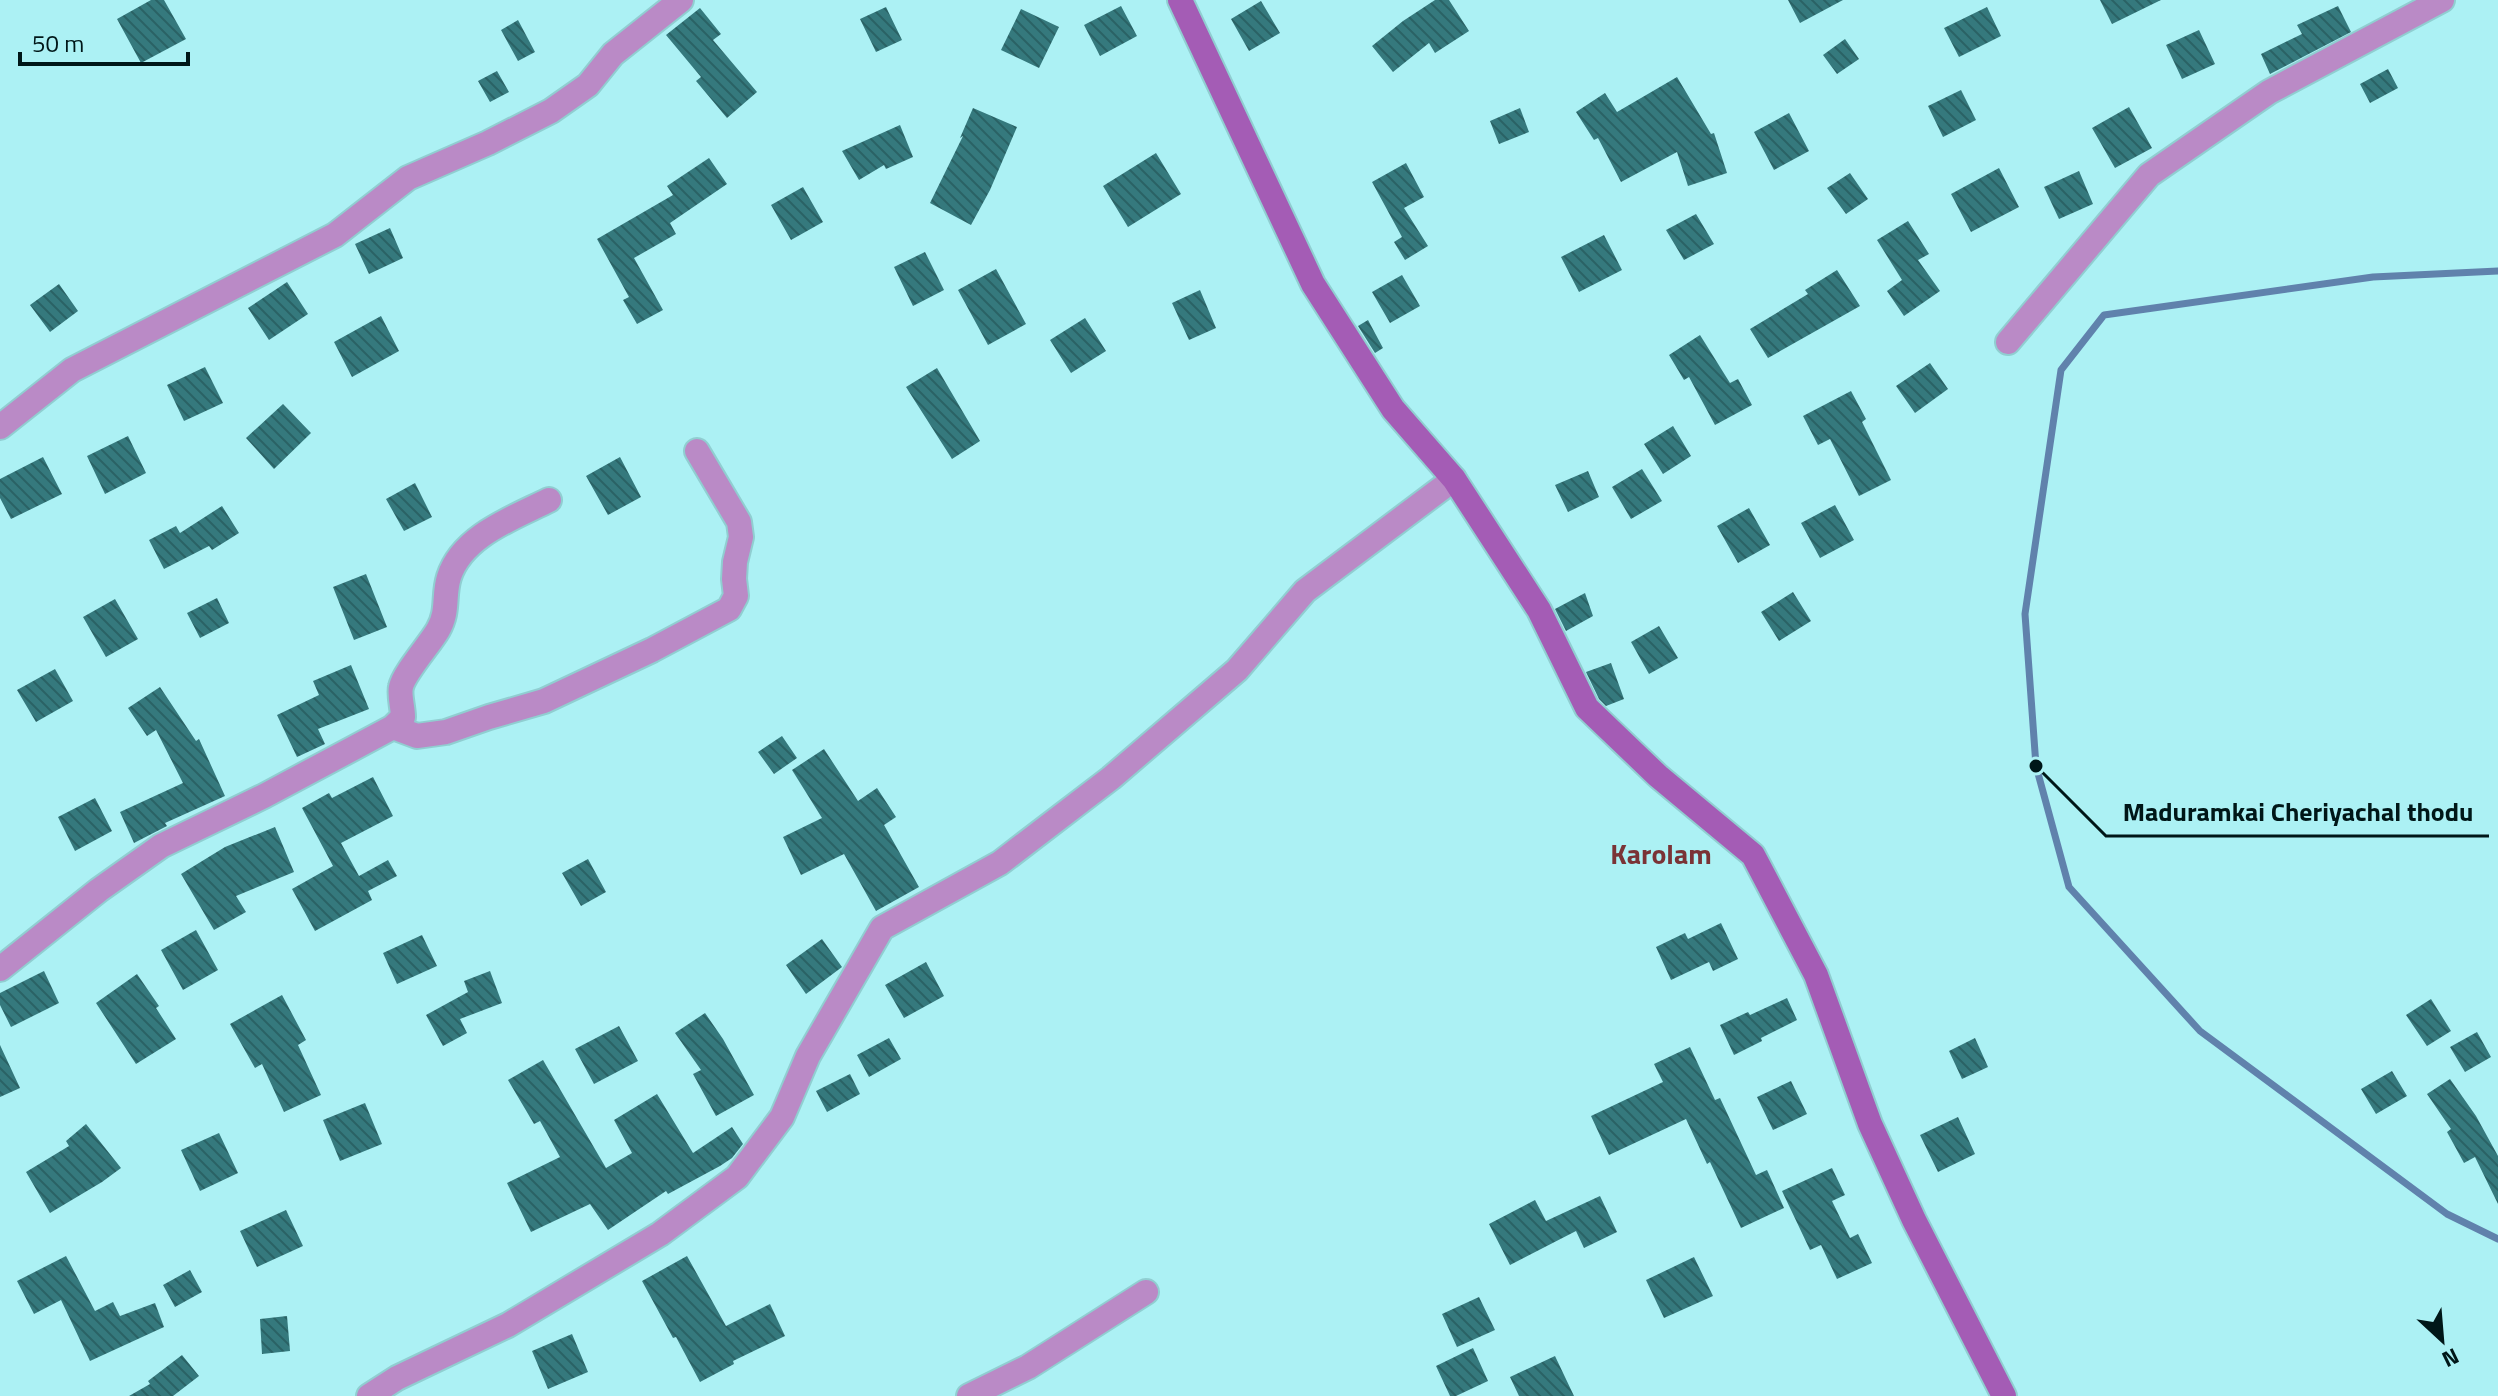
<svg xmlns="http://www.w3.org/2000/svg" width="2498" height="1396" viewBox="0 0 2498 1396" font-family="'Titillium Web',sans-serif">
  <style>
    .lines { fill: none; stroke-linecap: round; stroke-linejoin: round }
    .stream { stroke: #6082ac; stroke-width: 7 }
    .building { fill: url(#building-back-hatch) }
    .street-casing { stroke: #90ced1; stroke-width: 28 }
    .secondary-casing { stroke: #90ced1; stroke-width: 28 }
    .street { stroke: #ba8ac6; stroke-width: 24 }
    .secondary { stroke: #a45cb5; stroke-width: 24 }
    .labels { text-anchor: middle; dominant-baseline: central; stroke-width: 7; stroke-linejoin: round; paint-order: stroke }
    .quarter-label { font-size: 28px; font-weight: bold; fill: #7a3336; stroke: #acf1f4 }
    .leader { fill: none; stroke: #001718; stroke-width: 3 }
    .callout-dot { fill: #001718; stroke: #acf1f4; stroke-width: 3 }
    .callout-label { font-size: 26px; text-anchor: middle; font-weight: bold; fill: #001718; stroke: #acf1f4; stroke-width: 7; stroke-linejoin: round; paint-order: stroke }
  </style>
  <defs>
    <pattern id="building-back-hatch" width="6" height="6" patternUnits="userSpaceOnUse" patternTransform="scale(2)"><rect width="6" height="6" fill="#35797d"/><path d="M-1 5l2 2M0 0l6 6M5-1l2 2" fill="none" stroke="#2a6265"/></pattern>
  </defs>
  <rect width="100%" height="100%" fill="#acf1f4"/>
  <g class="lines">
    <path class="stream" d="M2498,271L2373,277L2104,315L2061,370L2025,614L2036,766L2069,887L2200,1031L2447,1214L2498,1239"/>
  </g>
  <path class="building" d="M151,0H164L186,39L141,63L117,19Z
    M1435,0H1449L1469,31L1435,53L1429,43L1393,72L1372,46L1403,21Z
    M1788,0H1843L1800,23Z
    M2100,0H2161L2112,24Z
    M1261,1L1280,33L1249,51L1231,19Z
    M1121,6L1137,36L1100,56L1084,25Z
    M2338,6L2351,32L2270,74L2261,54L2302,34L2297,25Z
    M886,7L902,40L876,52L860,19Z
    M1987,7L2001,36L1959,57L1944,28Z
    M700,8L721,34L713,40L757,92L727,118L696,81L701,77L666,35Z
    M1021,9L1059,27L1039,68L1001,50Z
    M518,20L535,52L518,61L501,30Z
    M2199,30L2215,64L2182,79L2166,45Z
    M1845,39L1859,59L1837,74L1823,55Z
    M2388,69L2398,88L2370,103L2360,84Z
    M497,71L509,92L490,102L478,81Z
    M1677,77L1711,134L1714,133L1727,173L1688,186L1677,152L1621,182L1598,138L1594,140L1576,112L1605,93L1617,112Z
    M1961,90L1976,120L1943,137L1928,106Z
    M2129,107L2152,148L2115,168L2092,128Z
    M973,108L1017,127L990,190L971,225L930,203L963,136L960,138Z
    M1520,108L1529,132L1499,144L1490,121Z
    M1789,113L1809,151L1774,170L1754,132Z
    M900,125L913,157L886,169L884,165L859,180L842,151Z
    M1156,153L1181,194L1128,227L1103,186Z
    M709,158L727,184L670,223L676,234L634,258L663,310L637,324L623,300L629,297L597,239L673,195L667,186Z
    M1406,163L1424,197L1404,208L1428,246L1405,260L1394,242L1402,237L1372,182Z
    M1999,168L2019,207L1971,232L1951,194Z
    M2079,171L2093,204L2059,219L2044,187Z
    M1850,173L1868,199L1846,214L1827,188Z
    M803,187L823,222L791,240L771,205Z
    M1696,214L1714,244L1684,260L1666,230Z
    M1908,221L1929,254L1918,260L1940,291L1904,316L1887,291L1902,280L1877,240Z
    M390,228L403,258L369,274L355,244Z
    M1604,235L1622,270L1579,292L1561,257Z
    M925,252L944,290L913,306L894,267Z
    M996,269L1026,324L988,345L958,290Z
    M1837,270L1860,306L1768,358L1750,329L1808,294L1805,290Z
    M1402,275L1420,306L1390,323L1372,292Z
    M287,282L308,314L269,340L248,308Z
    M59,284L78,311L50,332L30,305Z
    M1200,290L1216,328L1189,340L1172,303Z
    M381,316L399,351L352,377L334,342Z
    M1085,318L1106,351L1071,373L1050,340Z
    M1368,320L1383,348L1375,353L1358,326Z
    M1700,335L1730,383L1738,379L1752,405L1715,425L1689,377L1684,380L1669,355Z
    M1930,363L1948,389L1915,413L1896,386Z
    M205,367L223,403L184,421L167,385Z
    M937,368L980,441L952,459L906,387Z
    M1851,391L1866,419L1862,422L1891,480L1859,496L1830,439L1818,445L1803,416Z
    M283,404L311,433L274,469L246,438Z
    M1673,426L1691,456L1663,474L1644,444Z
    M128,436L146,473L105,494L87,456Z
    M43,457L62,494L11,519L0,498V479Z
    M620,457L641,497L608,515L586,476Z
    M1642,469L1662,501L1631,519L1612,487Z
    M1588,471L1599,497L1568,512L1555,485Z
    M415,483L432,517L404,531L386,499Z
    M1835,505L1854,540L1820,558L1801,523Z
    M222,506L239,533L212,550L209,546L164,569L149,540L176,526L180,533Z
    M1749,508L1770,545L1738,563L1717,526Z
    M366,574L387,627L354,640L333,587Z
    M1793,592L1811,621L1779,641L1761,612Z
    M1585,593L1593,616L1566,631L1555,609Z
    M217,598L229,623L200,638L187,613Z
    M115,599L138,639L106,657L83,617Z
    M1659,626L1678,658L1649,674L1631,642Z
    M1611,663L1624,699L1606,706L1599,699L1586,672Z
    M351,665L369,709L318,729L325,744L297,757L277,715L319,695L313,681Z
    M55,669L73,701L36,722L17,690Z
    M160,687L196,741L199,739L225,796L165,823L167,826L134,843L120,812L183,783L156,730L147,736L128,708Z
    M782,736L797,758L774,774L758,752Z
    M824,749L858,801L877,788L896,817L884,825L919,887L876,911L844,854L801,875L783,837L822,818L792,770Z
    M373,777L393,816L341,843L359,876L388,860L397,876L368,891L372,900L315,931L292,889L333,866L302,808L329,793L332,798Z
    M95,798L112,831L75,851L58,817Z
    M275,827L294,872L236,896L246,912L214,930L181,874L225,847Z
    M588,859L606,892L581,906L562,873Z
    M1721,923L1738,959L1713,971L1709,962L1671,980L1656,947L1685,933L1688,939Z
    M196,930L218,970L183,990L161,950Z
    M422,935L437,966L397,984L383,953Z
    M822,939L842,967L806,994L786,965Z
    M926,962L944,996L904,1018L885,985Z
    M44,971L59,1003L11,1027L0,1005V993Z
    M490,971L502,1003L460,1019L467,1033L443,1046L426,1015L468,992L464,981Z
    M137,974L159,1006L156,1008L176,1039L136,1064L96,1003Z
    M282,995L306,1040L298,1045L321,1095L284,1112L262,1064L255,1068L230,1024Z
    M1787,998L1797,1020L1761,1038L1762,1041L1734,1055L1720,1025L1748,1012L1750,1015Z
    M2431,999L2451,1031L2427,1046L2406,1015Z
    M705,1013L723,1039L754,1095L716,1116L693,1074L701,1070L675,1033Z
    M619,1026L638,1061L594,1084L575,1049Z
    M2477,1032L2491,1057L2465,1072L2450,1047Z
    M889,1038L901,1059L869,1077L857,1055Z
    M1975,1038L1988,1067L1962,1079L1949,1051Z
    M0,1045L20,1088L0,1097Z
    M1690,1047L1715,1100L1720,1098L1756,1175L1767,1170L1784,1208L1741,1228L1710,1162L1707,1164L1686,1119L1609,1155L1591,1116L1663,1082L1654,1064Z
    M543,1060L606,1168L632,1153L614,1120L657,1094L693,1153L732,1127L743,1144L732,1158L720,1166L668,1194L666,1191L608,1230L590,1204L531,1232L507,1183L560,1157L540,1121L534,1124L508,1080Z
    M2392,1071L2407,1096L2376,1114L2361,1089Z
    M850,1074L860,1094L827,1112L816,1091Z
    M2450,1079L2476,1116L2498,1156V1204L2475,1157L2464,1163L2447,1132L2451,1129L2427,1094Z
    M1791,1081L1807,1114L1773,1130L1757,1097Z
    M365,1103L382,1144L340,1161L323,1120Z
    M1958,1117L1975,1154L1938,1172L1920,1135Z
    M86,1124L121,1168L102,1182L50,1213L26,1172L69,1146L66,1141Z
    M219,1133L238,1173L200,1191L181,1150Z
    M1832,1168L1845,1195L1832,1201L1850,1238L1858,1234L1872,1263L1837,1279L1821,1245L1810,1250L1782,1191Z
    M1600,1196L1617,1232L1584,1248L1576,1231L1510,1265L1489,1224L1535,1200L1546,1221Z
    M286,1210L303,1246L257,1267L240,1231Z
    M66,1256L95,1311L113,1302L120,1316L155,1303L164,1327L90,1361L61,1300L34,1314L17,1281Z
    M687,1256L726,1326L770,1304L785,1336L733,1361L734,1364L700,1382L676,1337L673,1338L642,1281Z
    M1694,1257L1713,1296L1664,1318L1646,1280Z
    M190,1270L202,1292L175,1307L163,1285Z
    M1479,1297L1495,1330L1457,1347L1442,1314Z
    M287,1316L290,1351L262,1354L260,1319Z
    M572,1334L588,1372L548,1389L532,1351Z
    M1473,1348L1488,1381L1456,1396H1450L1436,1366Z
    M182,1355L199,1376L173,1396H129L150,1384L148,1381Z
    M1555,1356L1574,1396H1519L1510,1377Z"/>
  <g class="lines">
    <defs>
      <path id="street" d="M2008,342L2149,175L2269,92L2442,0
        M0,427L72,370L335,235L408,178L488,143L551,111L588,85L613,54L681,0
        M393,727L417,736L446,732L489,717L544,701L652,650L729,609L736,596L734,579L735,562L741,537L739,522L697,451
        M0,969L99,890L161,846L264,796L393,727L403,717C403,708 399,695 401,687C404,673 430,644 438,630C449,611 443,596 449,577C462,536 513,518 549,500
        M369,1396L397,1378L508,1325L660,1234L737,1177L782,1117L808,1056L882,928L1000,863L1111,778L1237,670L1305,591L1454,479
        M969,1396L1028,1367L1146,1292"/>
      <path id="secondary" d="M1180,0L1313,284L1393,409L1454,479L1539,610L1587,708L1658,776L1753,855L1816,975L1870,1124L1914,1220L2004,1396"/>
    </defs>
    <use href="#street" class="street-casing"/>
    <use href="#secondary" class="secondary-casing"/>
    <use href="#street" class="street"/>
    <use href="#secondary" class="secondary"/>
  </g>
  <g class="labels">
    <g class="quarter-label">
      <text x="1661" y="853">Karolam</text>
    </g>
  </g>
  <path class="leader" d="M2036 766L2106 836H2489"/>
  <circle class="callout-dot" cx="2036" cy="766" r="8"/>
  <g class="callout-label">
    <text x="2298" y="821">Maduramkai Cheriyachal thodu</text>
  </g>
  <g transform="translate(2442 1340) rotate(154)" stroke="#acf1f4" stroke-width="6" paint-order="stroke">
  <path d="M0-6L14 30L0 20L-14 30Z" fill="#001718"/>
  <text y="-12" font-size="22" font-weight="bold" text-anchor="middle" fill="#001718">N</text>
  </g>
  <path d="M20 52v12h168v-12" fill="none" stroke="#001718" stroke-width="4"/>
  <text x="32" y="52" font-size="24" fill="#001718" stroke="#acf1f4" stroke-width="6" paint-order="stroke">50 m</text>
</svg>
